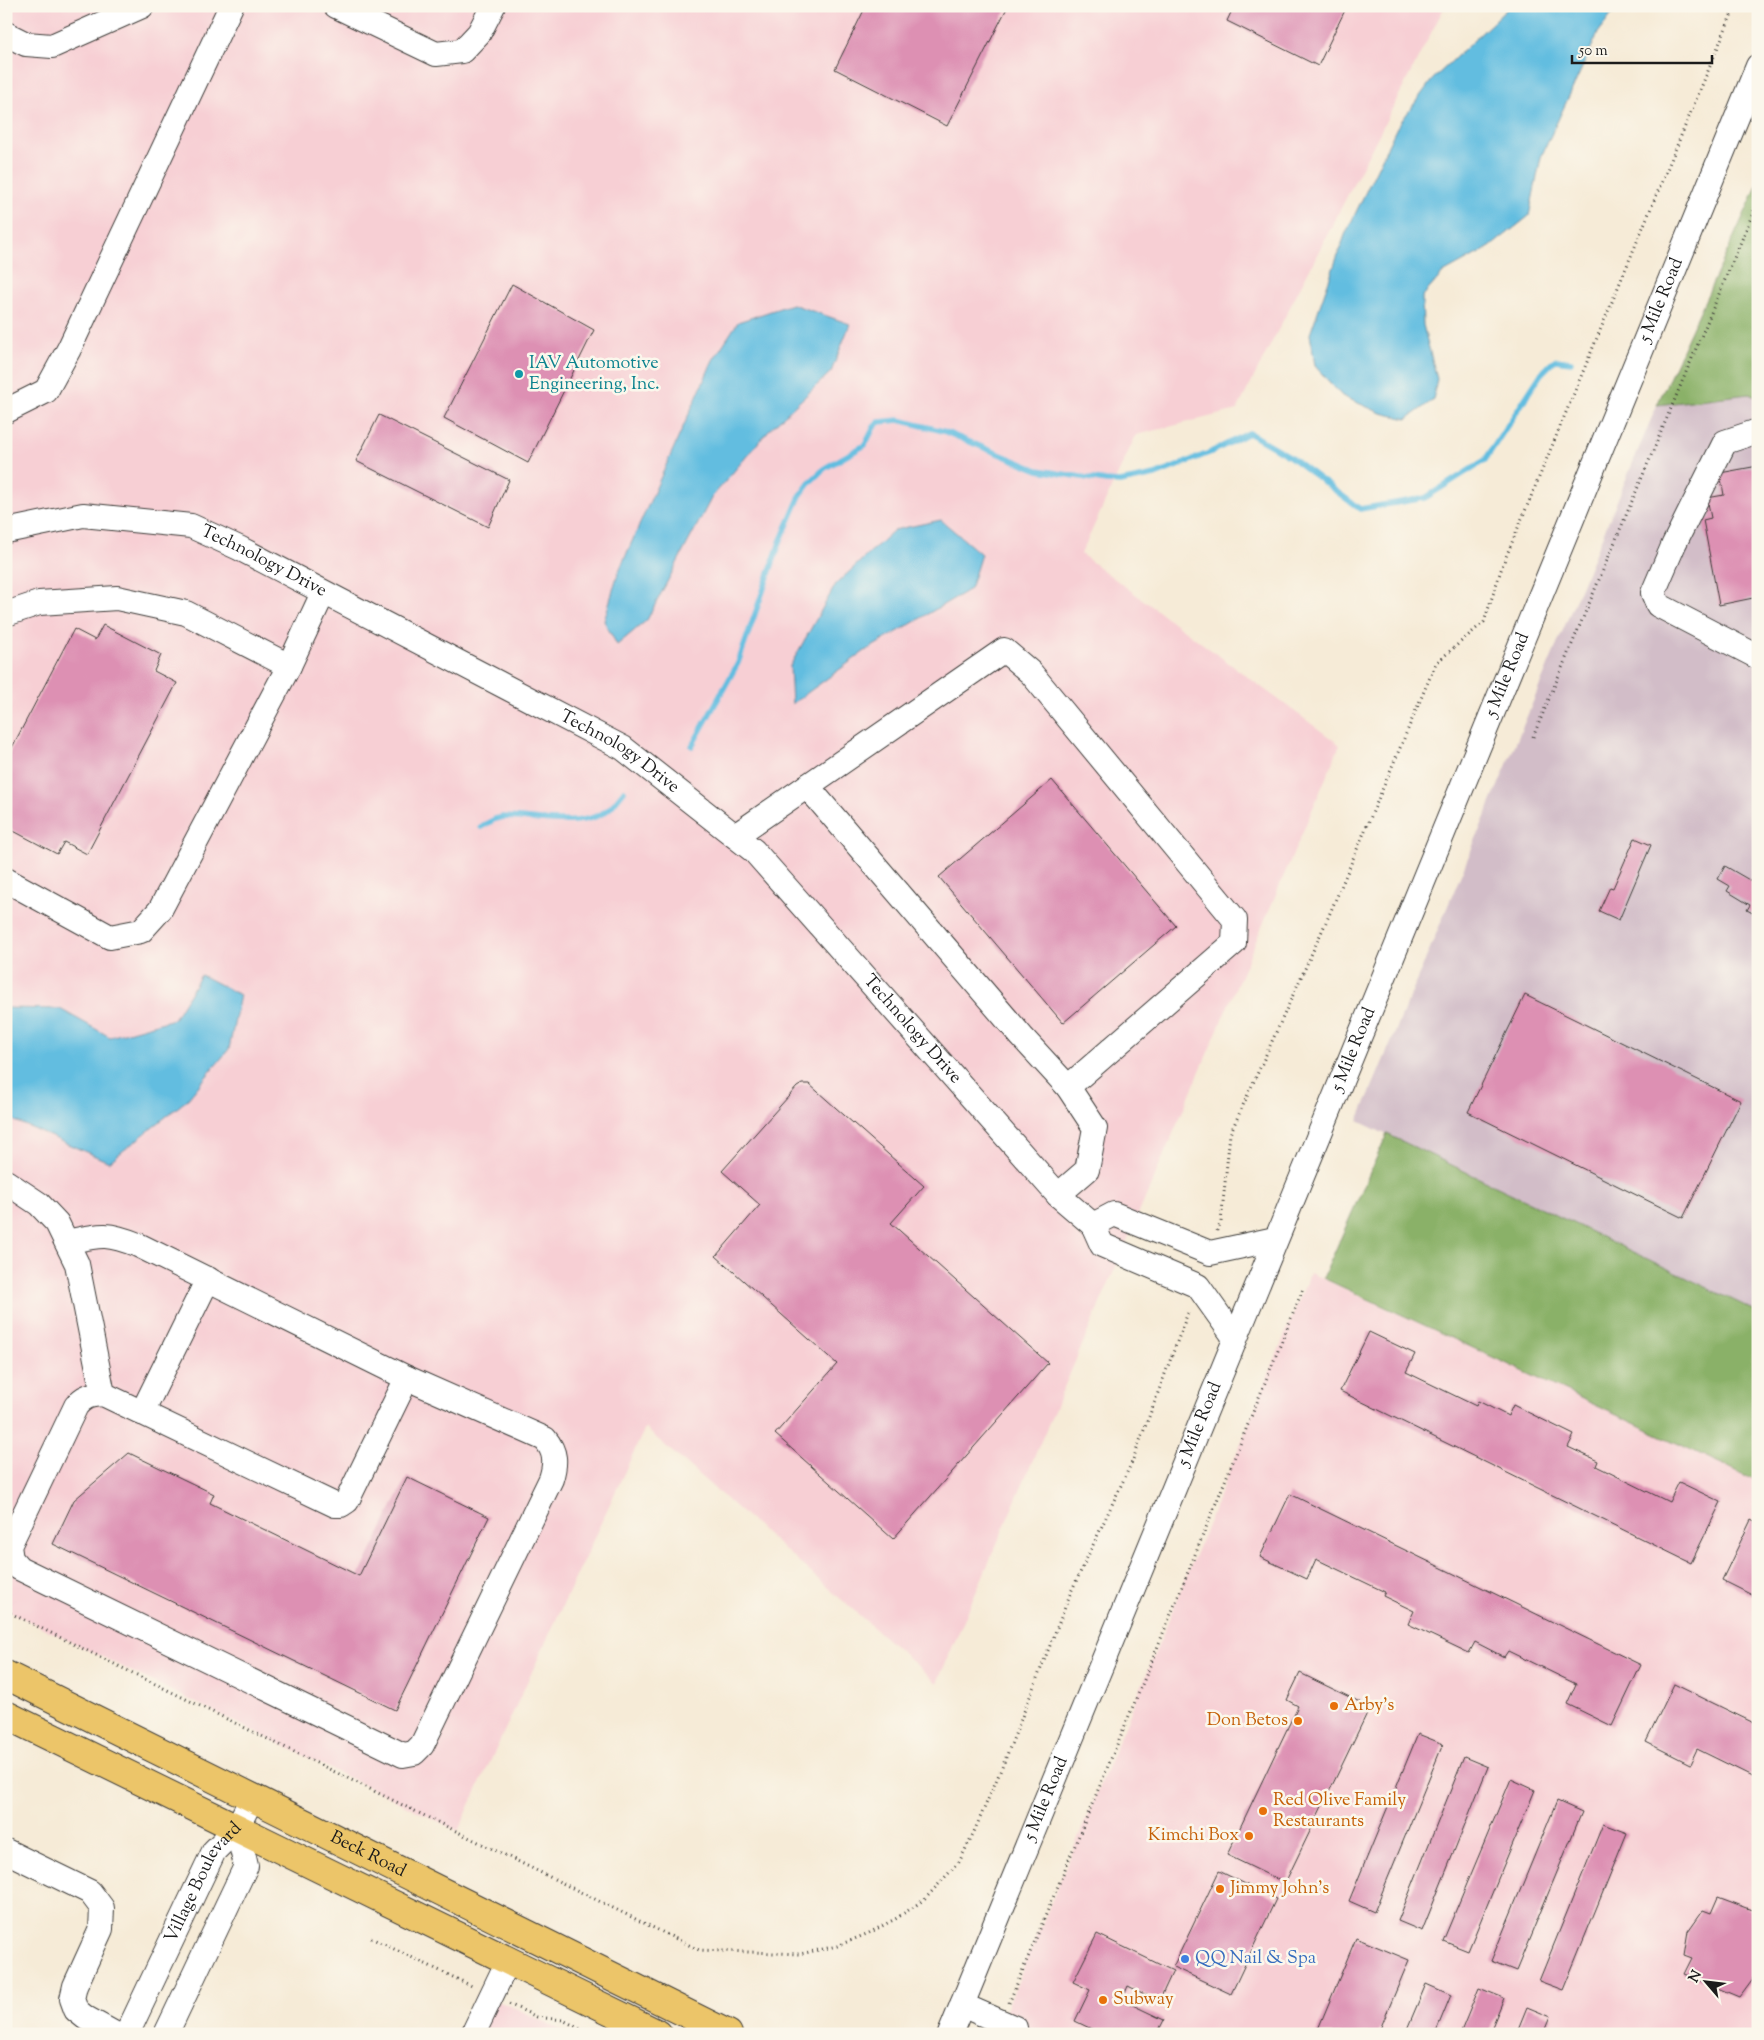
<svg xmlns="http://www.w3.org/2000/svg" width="1764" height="2040" viewBox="0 0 1764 2040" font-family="'Sorts Mill Goudy',serif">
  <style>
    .built { fill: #f7cfd4 }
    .industrial { fill: #d2bdc8 }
    .forest { fill: #8ab167; stroke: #536642 }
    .water { fill: #62bde0; stroke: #3f6c7e }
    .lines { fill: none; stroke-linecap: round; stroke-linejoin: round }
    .stream { stroke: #62bde0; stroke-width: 5.5 }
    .building { fill: #dd90b3 }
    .minor-casing { stroke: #3d3b38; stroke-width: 26 }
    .major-casing { stroke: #3d3b38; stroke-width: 30 }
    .path { stroke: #3d3b38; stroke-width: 3; stroke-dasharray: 1 4; stroke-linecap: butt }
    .minor { stroke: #fff; stroke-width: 24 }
    .major { stroke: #ecc569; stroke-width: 28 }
    .culture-dot { fill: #0f9aa8; stroke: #fbf7ec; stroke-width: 2 }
    .food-dot { fill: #e8710a; stroke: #fbf7ec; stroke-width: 2 }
    .shop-dot { fill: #3f7fe0; stroke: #fbf7ec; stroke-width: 2 }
    .labels { text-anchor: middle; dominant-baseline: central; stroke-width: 5; stroke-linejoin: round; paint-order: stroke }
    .street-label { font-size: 18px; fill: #1c1c1c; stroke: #fbf7ec }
    .culture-label { font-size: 18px; fill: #0d838f; stroke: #fbf7ec; text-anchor: start }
    .food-label { font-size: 18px; fill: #c56008; stroke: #fbf7ec; text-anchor: start }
    .shop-label { font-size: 18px; fill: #366cbe; stroke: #fbf7ec; text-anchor: start }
  </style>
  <rect width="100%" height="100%" fill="#fbf7ec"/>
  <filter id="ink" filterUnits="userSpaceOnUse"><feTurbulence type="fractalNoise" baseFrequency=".02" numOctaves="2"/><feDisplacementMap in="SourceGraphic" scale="10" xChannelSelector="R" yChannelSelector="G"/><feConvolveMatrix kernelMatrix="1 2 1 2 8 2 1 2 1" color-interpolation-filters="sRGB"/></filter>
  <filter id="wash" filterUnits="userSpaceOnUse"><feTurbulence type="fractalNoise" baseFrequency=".0096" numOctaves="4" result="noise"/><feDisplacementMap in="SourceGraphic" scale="20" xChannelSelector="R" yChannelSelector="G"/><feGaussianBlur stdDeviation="1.12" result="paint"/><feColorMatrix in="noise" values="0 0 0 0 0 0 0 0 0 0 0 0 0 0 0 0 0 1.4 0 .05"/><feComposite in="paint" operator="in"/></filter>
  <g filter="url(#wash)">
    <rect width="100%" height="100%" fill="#f6ebd7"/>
    <path class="built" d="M6,6H1445L1237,410L1136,435L1081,554L1340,745L937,1683L645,1428L458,1831L6,1610Z
      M1310,1273L1758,1481V2034H996L1149,1668Z
      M477,1994L511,2006L568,2034H457Z"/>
    <path class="industrial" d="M1749,394L1758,398V1312L1358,1121L1657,405Z"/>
    <path class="forest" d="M1758,184V398L1749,394L1657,405Z
      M1387,1134L1758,1312V1481L1323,1278Z"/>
    <path class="water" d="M1510,6H1618L1598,33L1541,157L1529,216L1490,247L1443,273L1422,297L1423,325L1437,379L1433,400L1407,419L1381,413L1342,396L1315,366L1310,334L1345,235L1397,127L1432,80Z
      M792,304L850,324L831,372L769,430L712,497L647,620L617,645L604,621L618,573L713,360L738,322Z
      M941,520L981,554L970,589L865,651L792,704L790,666L836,584L894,530Z
      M201,975L240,995L229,1049L187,1100L109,1162L6,1117V1008L60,1009L110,1037L174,1019Z"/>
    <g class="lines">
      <path class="stream" d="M692,746L738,663L780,542L800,496L810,482L825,468L865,445L874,427L879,422L899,420L943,431L1038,470L1106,481L1120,482L1155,475L1209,453L1249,433L1289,456L1360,509L1425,498L1485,460L1541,374L1555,360L1571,362
        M481,827L495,819L503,817C534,817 587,832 612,806C616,801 620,796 624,791"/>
    </g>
    <g id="blocks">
      <path class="building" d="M866,6H1008L947,126L835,69Z
        M1234,6H1347L1318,66L1227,21Z
        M512,284L594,330L528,463L444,418Z
        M379,415L509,480L488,527L356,461Z
        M1758,466V597L1719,605L1703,520L1711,518L1707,498L1724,495L1720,473Z
        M103,625L161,655L154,671L177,683L87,854L64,842L57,854L6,827V759L74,629L95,640Z
        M1052,780L1176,926L1063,1023L939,877Z
        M1635,838L1651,845L1619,920L1599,911L1610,887L1613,888Z
        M1725,866L1758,885V916L1747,910L1750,905L1727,891L1730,886L1718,879Z
        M1525,995L1741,1101L1683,1218L1468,1112Z
        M802,1084H809L924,1186L891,1223L1048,1363L893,1539L775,1434L837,1364L716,1256L760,1205L722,1171L797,1087Z
        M1369,1332L1415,1354L1406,1372L1476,1406L1478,1401L1508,1416L1513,1405L1574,1435L1568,1447L1598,1461L1596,1466L1669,1502L1679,1482L1721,1502L1691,1563L1340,1391Z
        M129,1453L214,1494L210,1503L359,1576L407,1477L489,1517L395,1710L53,1544L74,1500Z
        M1290,1494L1641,1665L1612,1726L1567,1704L1576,1684L1508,1651L1504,1657L1475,1642L1469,1653L1408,1624L1414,1611L1383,1596L1385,1592L1316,1559L1307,1579L1260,1557Z
        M1751,1520L1758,1524V1598L1722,1580Z
        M1300,1673L1370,1707L1285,1883L1227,1855L1298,1706L1287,1700Z
        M1674,1684L1758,1725V1779L1697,1749L1690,1764L1646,1742Z
        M1418,1734L1443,1744L1374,1912L1349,1901Z
        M1464,1757L1488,1767L1422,1931L1398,1921Z
        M1511,1779L1535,1790L1468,1951L1443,1941Z
        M1557,1801L1582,1812L1516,1971L1491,1961Z
        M1603,1824L1627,1833L1563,1990L1539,1981Z
        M1219,1871L1276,1899L1231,1994L1173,1967Z
        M1718,1897L1758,1912V1968L1753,1978L1739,1997L1684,1974L1692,1958L1684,1955L1688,1931L1703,1910L1711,1913Z
        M1097,1934L1173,1971L1159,2001L1128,1986L1122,2000L1164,2020L1157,2034H1102L1075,2021L1090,1990L1073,1982Z
        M1356,1938L1409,1960L1378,2034H1316Z
        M1426,1984L1451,1995L1435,2034H1405Z
        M1479,1988L1504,1998L1489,2034H1460Z
        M1527,2007L1551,2017L1544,2034H1516Z"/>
    </g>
  </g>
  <g filter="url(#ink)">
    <use href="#blocks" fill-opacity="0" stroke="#3d3b38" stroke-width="1"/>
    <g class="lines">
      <defs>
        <g id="minor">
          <path d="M336,6L436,54L462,51L479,33L493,6"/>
          <path d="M6,34L26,44L52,46L142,6"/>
          <path d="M6,411L46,391L69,349L231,6"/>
          <path d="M1758,431L1725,442L1674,544L1653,593L1658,605L1758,657"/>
          <path id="s1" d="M6,531L83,515L191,526L239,548L623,748L754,851L1058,1195L1093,1225"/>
          <path d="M6,614L39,603L117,598L186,613L289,666"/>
          <path d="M807,786L1022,1037L1068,1087"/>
          <path d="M735,836L1004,650L1031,673L1235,920L1234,943L1068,1087L1095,1128L1087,1170L1058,1195"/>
          <path d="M6,880L110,937L141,931L160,910L289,666L323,593"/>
          <path d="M6,1182L39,1204L57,1223L77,1264L103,1394"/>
          <path d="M67,1242C100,1235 105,1232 138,1245L407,1378"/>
          <path d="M1235,1338L1198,1286L1102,1245L1093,1225L1114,1214L1210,1253L1275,1239"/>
          <path d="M407,1378L545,1439C556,1452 556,1463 551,1479L422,1745L414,1753L403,1755L19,1568L11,1559L9,1546L76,1406C84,1396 90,1395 103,1394L335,1505H341L347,1501Z"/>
          <path d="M142,1413L208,1279"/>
          <path d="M6,1851L90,1892L102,1908L101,1929L75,1986L72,1999L76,2010L86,2018L115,2034"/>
          <path d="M962,2005L1015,2028L1016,2034"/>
          <path id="s2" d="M127,2034L214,1851L237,1828L252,1798"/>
          <path d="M166,2034L246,1866L237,1828"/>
          <path d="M473,2034L508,1961"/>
          <path id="s3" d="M950,2034L1758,66"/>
        </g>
        <g id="major">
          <path id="s4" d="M6,1675L728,2034"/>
          <path d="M6,1715L658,2034"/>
        </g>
      </defs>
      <use href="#minor" class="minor-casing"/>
      <use href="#major" class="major-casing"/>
      <path class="path" d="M1533,737L1758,201
        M1217,1231L1221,1222L1230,1134L1327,920L1436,663L1484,622L1503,564L1735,6
        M6,1611L699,1950L800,1954L837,1946L869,1933L897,1918L925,1899L959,1862L973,1834L1003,1765L1071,1592L1132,1462L1189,1310
        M371,1938L474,1987
        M1009,2003L1149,1668L1303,1289
        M509,2004L537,2017L563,2020L590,2034"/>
      <use href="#minor" class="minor"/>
      <use href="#major" class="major"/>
    </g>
  </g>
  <circle class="culture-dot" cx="519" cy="374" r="5"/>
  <g class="food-dot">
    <circle cx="1334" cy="1706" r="5"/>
    <circle cx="1298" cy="1721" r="5"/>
    <circle cx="1263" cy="1811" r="5"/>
    <circle cx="1249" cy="1836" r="5"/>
    <circle cx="1220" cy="1889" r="5"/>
    <circle cx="1103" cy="2000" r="5"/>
  </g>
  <circle class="shop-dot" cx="1185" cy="1959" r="5"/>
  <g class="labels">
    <g class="street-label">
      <text stroke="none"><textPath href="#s3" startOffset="1874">5 Mile Road</textPath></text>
      <text stroke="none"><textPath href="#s1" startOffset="268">Technology Drive</textPath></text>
      <text stroke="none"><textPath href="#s3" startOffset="1469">5 Mile Road</textPath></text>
      <text stroke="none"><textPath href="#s1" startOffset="672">Technology Drive</textPath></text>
      <text stroke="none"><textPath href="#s1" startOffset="1078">Technology Drive</textPath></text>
      <text stroke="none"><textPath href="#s3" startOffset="1064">5 Mile Road</textPath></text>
      <text stroke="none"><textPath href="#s3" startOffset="659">5 Mile Road</textPath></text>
      <text stroke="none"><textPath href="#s3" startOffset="254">5 Mile Road</textPath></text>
      <text stroke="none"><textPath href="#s4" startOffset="404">Beck Road</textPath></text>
      <text stroke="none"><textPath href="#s2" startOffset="170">Village Boulevard</textPath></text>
    </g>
    <g class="culture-label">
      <text x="529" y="364">IAV Automotive<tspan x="529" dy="21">Engineering, Inc.</tspan></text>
    </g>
    <g class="food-label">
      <text x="1344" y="1706">Arby's</text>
      <text x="1288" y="1721" text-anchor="end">Don Betos</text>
      <text x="1273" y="1801">Red Olive Family<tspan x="1273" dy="21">Restaurants</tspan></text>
      <text x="1239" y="1836" text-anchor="end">Kimchi Box</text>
      <text x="1230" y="1889">Jimmy John's</text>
      <text x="1113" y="2000">Subway</text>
    </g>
    <g class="shop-label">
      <text x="1195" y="1959">QQ Nail &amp; Spa</text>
    </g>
  </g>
  <rect width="1764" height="2040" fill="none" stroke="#fbf7ec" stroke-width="25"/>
  <g transform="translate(1706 1982) rotate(298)" stroke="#fbf7ec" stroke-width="4" paint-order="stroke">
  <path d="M0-4L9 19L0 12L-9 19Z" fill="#1c1c1c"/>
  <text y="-8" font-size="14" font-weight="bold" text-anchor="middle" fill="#1c1c1c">N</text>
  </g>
  <path d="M1572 55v8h140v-8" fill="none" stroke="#1c1c1c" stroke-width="2.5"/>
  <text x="1579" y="55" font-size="15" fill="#1c1c1c" stroke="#fbf7ec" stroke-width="4" paint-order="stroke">50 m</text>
</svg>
